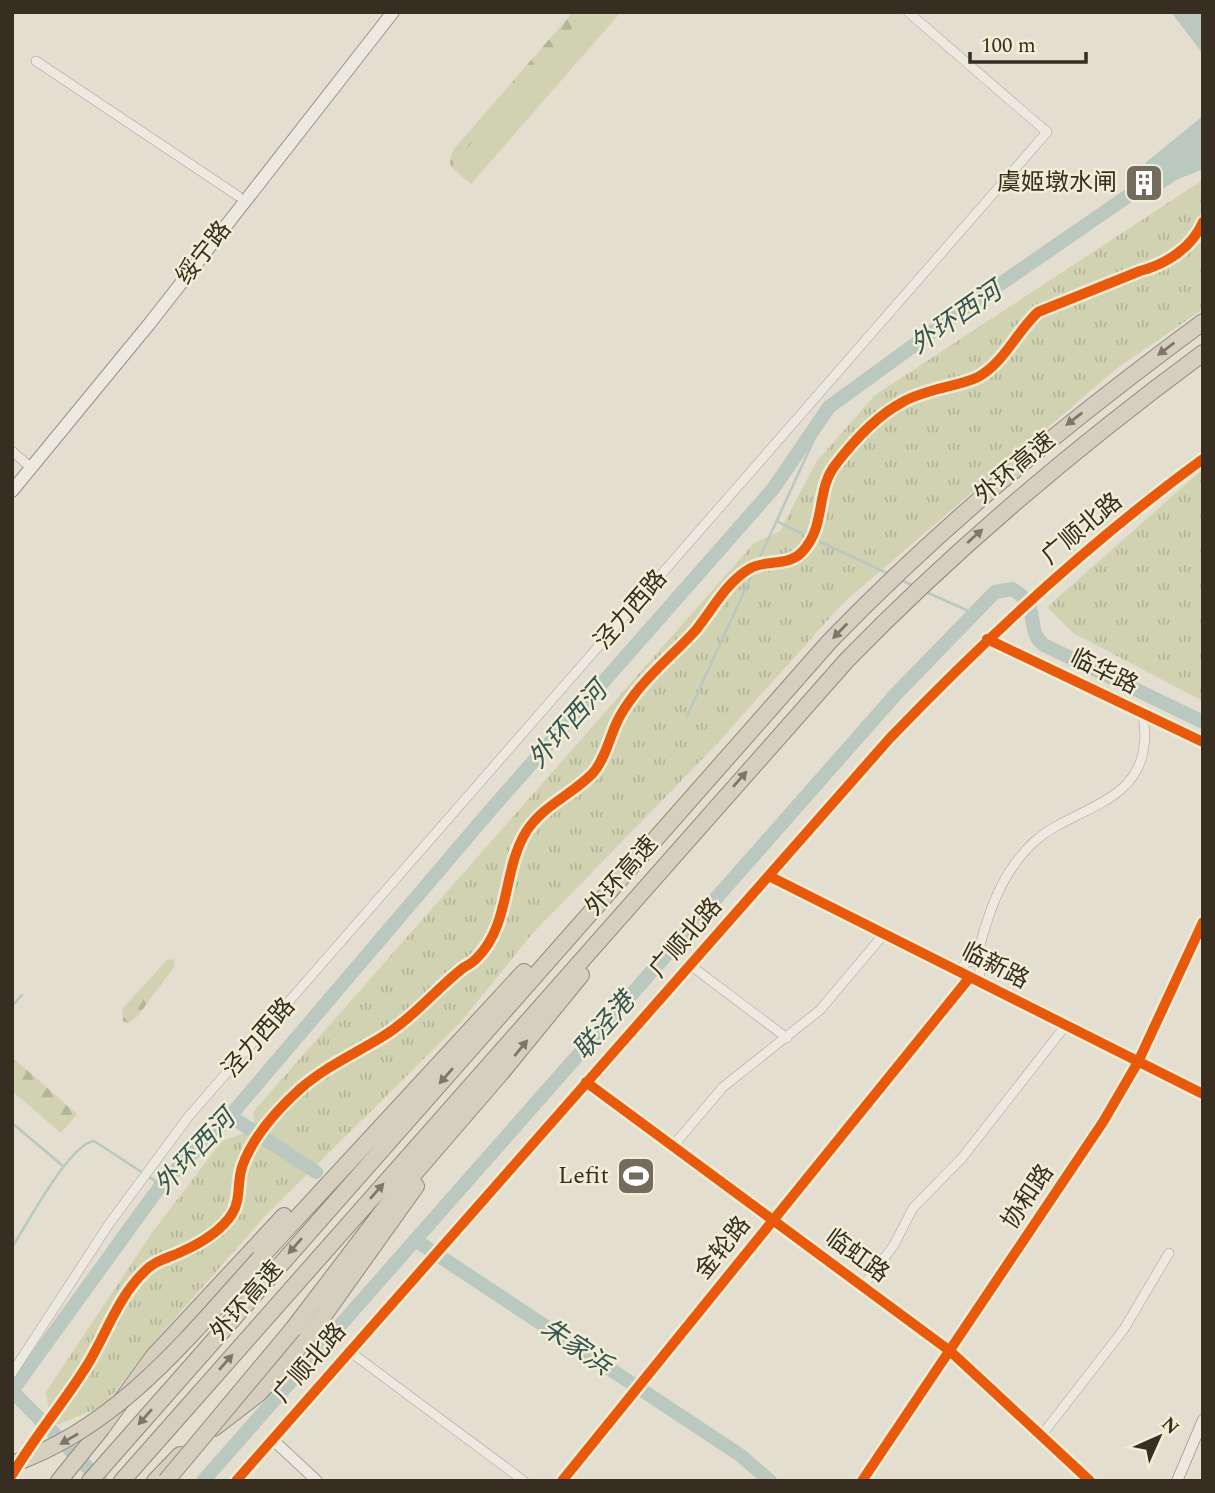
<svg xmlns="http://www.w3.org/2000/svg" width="1215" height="1493" viewBox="0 0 1215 1493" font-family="Spectral,'Noto Sans SC',serif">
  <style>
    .grass { fill: #d0d2b2 }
    .forest { fill: url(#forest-firs) }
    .park { fill: url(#park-tufts) }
    .water { fill: #bac8c0 }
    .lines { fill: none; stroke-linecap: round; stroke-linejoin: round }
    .stream { stroke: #bac8c0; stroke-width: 2.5 }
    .river { stroke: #bac8c0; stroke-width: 14 }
    .minor-casing { stroke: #a9a398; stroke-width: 10 }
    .tertiary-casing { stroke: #a9a398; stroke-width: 12 }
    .secondary-casing { stroke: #989388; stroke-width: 14 }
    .motorway-casing { stroke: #8e897e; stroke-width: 18 }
    .minor { stroke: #ece9e0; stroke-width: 9 }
    .tertiary { stroke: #ece9e0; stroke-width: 10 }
    .secondary { stroke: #ece9e0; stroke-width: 12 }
    .motorway { stroke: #d6cfc0; stroke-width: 16 }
    .motorway-bridge-casing { stroke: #8e897e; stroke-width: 18; stroke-linecap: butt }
    .motorway-bridge { stroke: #d6cfc0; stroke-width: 16 }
    .cycleway-casing { stroke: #f3edd6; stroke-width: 15 }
    .cycleway { stroke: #e8590c; stroke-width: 10 }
    .oneway { fill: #7f7668 }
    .labels { text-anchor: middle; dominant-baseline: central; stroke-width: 5; stroke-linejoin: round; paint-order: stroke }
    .poi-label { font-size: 24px; fill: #372d20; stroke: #f3edd6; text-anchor: end }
    .street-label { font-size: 24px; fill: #372d20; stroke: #f3edd6 }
    .water-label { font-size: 26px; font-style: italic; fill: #315555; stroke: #f3edd6 }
  </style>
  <defs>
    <pattern id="forest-firs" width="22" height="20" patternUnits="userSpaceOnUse" patternTransform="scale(1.75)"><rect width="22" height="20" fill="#d0d2b2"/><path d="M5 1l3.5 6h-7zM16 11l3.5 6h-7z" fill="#b3b599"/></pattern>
    <pattern id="park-tufts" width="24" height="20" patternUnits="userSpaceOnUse" patternTransform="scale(1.75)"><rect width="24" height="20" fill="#d0d2b2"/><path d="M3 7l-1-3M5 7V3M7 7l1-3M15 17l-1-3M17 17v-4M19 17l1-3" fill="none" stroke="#b3b599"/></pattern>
  </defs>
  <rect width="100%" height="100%" fill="#e3decf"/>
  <path class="grass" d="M586,12H621L471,184L451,167Z"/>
  <path class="forest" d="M573,12H586L451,167L450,161L453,150Z
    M172,959L175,961L174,967L137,1017L128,1023L123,1021L122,1009L167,960Z
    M12,1057L77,1114L61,1133L12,1091Z"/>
  <path class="park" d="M1203,180V309L1116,369L843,603L715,746L532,934L460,1023L265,1216L147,1350L105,1405L57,1425L48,1406L46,1392L154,1230L222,1141L242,1134L254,1121L253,1112L754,543L780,531L816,462L875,395Z
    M1203,469V701L1073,633L1047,607Z"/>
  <path class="water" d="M1172,12H1203V54L1171,12Z
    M1203,116V169L1176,180L1163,189L1145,163Z"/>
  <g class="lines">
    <path class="stream" d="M778,522L889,574
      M901,580L914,586
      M926,592L973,613
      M687,716L829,407
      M12,1006L22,995
      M12,1123L63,1166
      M149,1177L161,1185
      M12,1247C27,1225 69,1144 94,1141L143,1173"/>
    <path class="river" d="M230,1116L316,1172
      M415,1240L740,1455L770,1481
      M101,1481L12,1391L161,1185L230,1116L488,813L773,489L829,407L954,316L1170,167
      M203,1481L896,694L995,592L1012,589C1043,606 1024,630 1044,645L1203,722"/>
    <defs>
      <path id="minor" d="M36,61L238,196
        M12,451L30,467
        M987,639L1111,531L1203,459
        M976,961C987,916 1000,873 1035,841C1071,809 1138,804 1144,746C1146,736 1144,724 1143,714
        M690,965L787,1038
        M958,971L967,962L976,961L980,968L979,982
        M673,1146L723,1087L820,1010L884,934
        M863,1286L894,1245L913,1208L962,1158L1066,1025
        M349,1351L524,1481
        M12,1373L109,1224L189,1116L1047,132L908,12
        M1041,1436L1124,1329L1169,1253"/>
      <path id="tertiary" d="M769,876L1203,1094
        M586,1082L950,1351L1090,1481
        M272,1439L317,1481
        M236,1481L890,738L987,639L1203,742
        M562,1481L970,977
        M1177,1481L1203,1420"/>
      <path id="secondary" d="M12,491L150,323L393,12
        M862,1481L1103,1122L1138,1062L1203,922"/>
      <path id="motorway" d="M260,1258L524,972
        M293,1329L389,1203L501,1073L581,975
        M214,1428L258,1394L286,1364L324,1315L416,1186
        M59,1481L101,1429L153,1357L284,1216
        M90,1481L829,642C945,522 1069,421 1203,322
        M122,1481L847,660C957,547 1076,447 1203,353
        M155,1481L180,1455"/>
    </defs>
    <use href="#minor" class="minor-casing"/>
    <use href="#tertiary" class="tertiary-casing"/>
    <use href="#secondary" class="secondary-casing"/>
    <use href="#motorway" class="motorway-casing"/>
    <use href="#minor" class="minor"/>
    <use href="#tertiary" class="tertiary"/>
    <use href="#secondary" class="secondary"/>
    <use href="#motorway" class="motorway"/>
    <defs>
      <path id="motorway-bridge" d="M12,1464C117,1428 188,1338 260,1258
        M166,1481L293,1329"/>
    </defs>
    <use href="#motorway-bridge" class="motorway-bridge-casing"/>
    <use href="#motorway-bridge" class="motorway-bridge"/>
    <defs>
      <path id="cycleway" d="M987,639L1203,742
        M769,876L1203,1094
        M586,1082L950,1351L1090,1481
        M12,1475C34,1437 63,1404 86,1367C106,1335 117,1298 145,1271C154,1261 168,1258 181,1252C199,1244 221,1231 232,1214C241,1200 237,1182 242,1167C252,1138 278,1109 300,1089C325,1067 354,1054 382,1037C413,1018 435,990 463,968C469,964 470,965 476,959C511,925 502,871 526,832C543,805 572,795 593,773C605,759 609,739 617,722C621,713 628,703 634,695C652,671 676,652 696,630C713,609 725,584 749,569C765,559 788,567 802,552C827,526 815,490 836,464C853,442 877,416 901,403C910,397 921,394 931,391C946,386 964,384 978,377C1004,363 1017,331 1038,312L1140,271C1166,264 1192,248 1203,222
        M236,1481L890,738C987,637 1089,542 1203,459
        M562,1481L970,977
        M862,1481L1103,1122L1138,1062L1203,922"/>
    </defs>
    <use href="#cycleway" class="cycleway-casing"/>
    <use href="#cycleway" class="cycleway"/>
  </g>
  <defs><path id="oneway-solid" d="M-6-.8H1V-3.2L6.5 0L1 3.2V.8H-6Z" transform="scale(1.75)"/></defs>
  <g class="oneway">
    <use href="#oneway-solid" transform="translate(1166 349) rotate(143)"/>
    <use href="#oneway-solid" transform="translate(1074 419) rotate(142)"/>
    <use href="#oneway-solid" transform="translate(975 536) rotate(-42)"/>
    <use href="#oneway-solid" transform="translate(840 631) rotate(134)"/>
    <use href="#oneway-solid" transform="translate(740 779) rotate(-49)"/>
    <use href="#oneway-solid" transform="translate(521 1048) rotate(-51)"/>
    <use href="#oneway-solid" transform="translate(446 1076) rotate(131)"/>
    <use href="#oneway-solid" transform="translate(377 1191) rotate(-49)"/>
    <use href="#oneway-solid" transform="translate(295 1246) rotate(131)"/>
    <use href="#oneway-solid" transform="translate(226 1362) rotate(-49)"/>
    <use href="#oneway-solid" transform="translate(145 1417) rotate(131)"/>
    <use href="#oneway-solid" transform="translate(69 1439) rotate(150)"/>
  </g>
  <defs>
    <symbol id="building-square" viewBox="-11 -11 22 22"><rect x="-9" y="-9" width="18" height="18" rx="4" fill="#736b5d" stroke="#f3edd6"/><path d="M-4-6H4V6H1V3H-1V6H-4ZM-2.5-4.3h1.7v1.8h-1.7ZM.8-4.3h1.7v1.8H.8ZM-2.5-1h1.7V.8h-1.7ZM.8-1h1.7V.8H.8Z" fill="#fff"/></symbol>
    <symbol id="stadium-square" viewBox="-11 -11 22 22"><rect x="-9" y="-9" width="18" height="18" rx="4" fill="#736b5d" stroke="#f3edd6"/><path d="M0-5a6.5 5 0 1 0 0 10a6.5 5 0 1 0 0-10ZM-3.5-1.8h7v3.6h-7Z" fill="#fff"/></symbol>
  </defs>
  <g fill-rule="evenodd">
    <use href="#building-square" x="1122" y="161" width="44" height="44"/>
    <use href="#stadium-square" x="614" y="1154" width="44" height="44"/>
  </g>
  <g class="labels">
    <g class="poi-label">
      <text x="1117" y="183">虞姬墩水闸</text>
      <text x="609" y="1176">Lefit</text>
    </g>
    <g class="street-label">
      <text transform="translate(204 253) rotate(-52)">绥宁路</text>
      <text transform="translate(1015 468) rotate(-40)">外环高速</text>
      <text transform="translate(1082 529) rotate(-40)">广顺北路</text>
      <text transform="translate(631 610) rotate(-49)">泾力西路</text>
      <text transform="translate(1104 672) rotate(26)">临华路</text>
      <text transform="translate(622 876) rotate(-49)">外环高速</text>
      <text transform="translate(686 938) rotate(-49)">广顺北路</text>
      <text transform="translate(995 966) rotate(27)">临新路</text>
      <text transform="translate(259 1038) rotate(-49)">泾力西路</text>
      <text transform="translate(1028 1197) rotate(-56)">协和路</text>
      <text transform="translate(723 1248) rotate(-51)">金轮路</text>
      <text transform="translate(857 1256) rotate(36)">临虹路</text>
      <text transform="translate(247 1301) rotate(-49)">外环高速</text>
      <text transform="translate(310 1363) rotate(-49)">广顺北路</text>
    </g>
    <g class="water-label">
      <text transform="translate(956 318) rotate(-35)">外环西河</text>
      <text transform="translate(568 725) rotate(-49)">外环西河</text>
      <text transform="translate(604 1026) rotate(-49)">联泾港</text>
      <text transform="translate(195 1152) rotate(-47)">外环西河</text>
      <text transform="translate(576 1347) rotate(34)">朱家浜</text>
    </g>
  </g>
  <rect width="1215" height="1493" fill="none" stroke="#372d20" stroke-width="28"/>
  <g transform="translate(1159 1437) rotate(45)" stroke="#f3edd6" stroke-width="5" paint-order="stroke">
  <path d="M0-5L12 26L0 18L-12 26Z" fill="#372d20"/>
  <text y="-10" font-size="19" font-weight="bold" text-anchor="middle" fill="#372d20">N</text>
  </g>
  <path d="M970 52v10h116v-10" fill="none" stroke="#372d20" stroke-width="3.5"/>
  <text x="981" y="52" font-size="21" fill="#372d20" stroke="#f3edd6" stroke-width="5" paint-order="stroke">100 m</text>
</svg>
